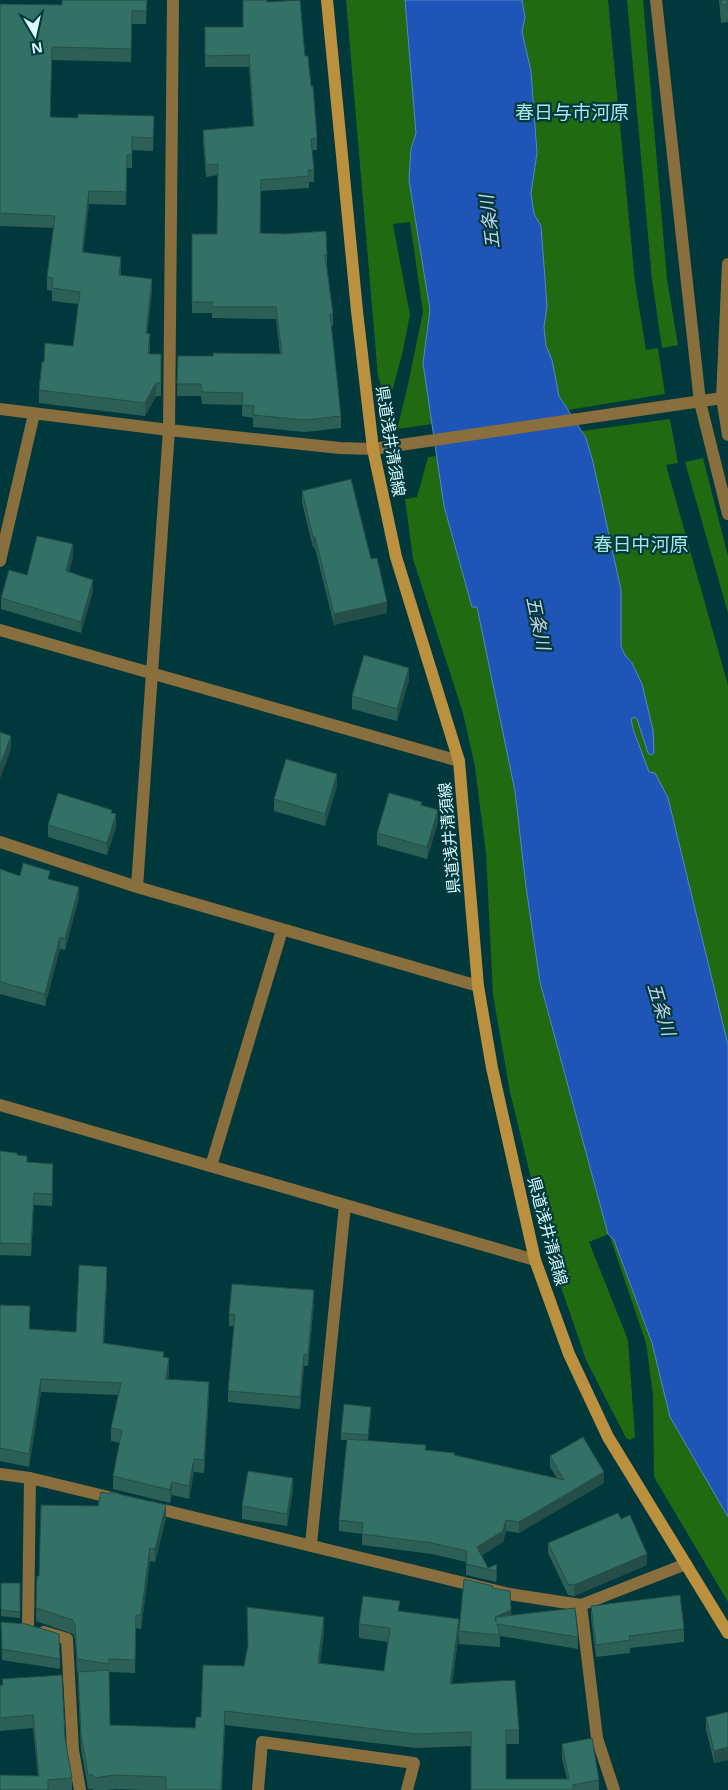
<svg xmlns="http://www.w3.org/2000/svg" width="728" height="1790" viewBox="0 0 728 1790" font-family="'Open Sans','Noto Sans JP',sans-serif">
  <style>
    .green { fill: #206a12 }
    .water { fill: #1e55b6; stroke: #5787cc }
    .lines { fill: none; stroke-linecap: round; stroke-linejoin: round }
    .street { stroke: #896e3e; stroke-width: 12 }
    .secondary { stroke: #bb903e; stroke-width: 12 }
    .wall { fill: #2c6057 }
    .shaded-wall { fill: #244e47 }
    .building { fill: #337065; stroke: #244e47 }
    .labels { text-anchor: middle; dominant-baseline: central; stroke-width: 4.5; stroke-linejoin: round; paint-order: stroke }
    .street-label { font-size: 16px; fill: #dbfcfe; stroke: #00383c }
    .water-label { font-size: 18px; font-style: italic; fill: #c2d1ea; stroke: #00383c }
    .quarter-label { font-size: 19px; fill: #a3e7eb; stroke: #00383c }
  </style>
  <rect width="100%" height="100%" fill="#00383c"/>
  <path class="green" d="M346,0H405L416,133L411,149L409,180L430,310L423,363L432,424L397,429L407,389L423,312L410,222L393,224L410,315L402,355L393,388L387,400L378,377Z
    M522,0H608L635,282L646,350L658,348L665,394L568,410L559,396L552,360L546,347L544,327L547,306L541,226L534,214L531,193L537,153L531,71L522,31L525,17Z
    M627,0H643L667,279L678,345L662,348L652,280Z
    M670,419L678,463L666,465L728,685V1045L668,799L649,773L633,729L631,719L635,717L637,719L632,663L625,655L621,646V590L593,462L586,438L582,431Z
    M437,456L444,506L472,607L477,606L515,791L526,887L540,982L608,1234L614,1240L652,1343L670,1417L728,1517V1602L654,1477L653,1395L646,1343L609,1234L589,1242L628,1340L635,1437L630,1440L626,1438L586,1360L549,1252L510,1092L493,995L486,854L475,767L463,713L413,559L405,499L417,497L428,457Z
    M703,458L728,556V613L685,462Z"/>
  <path class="water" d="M405,0H522L525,17L522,32L531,71L537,153L531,193L534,214L541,226L547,306L544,327L546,346L552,360L559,396L586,438L593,462L621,590V646L625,655L632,663L642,684L653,730L654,753L651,755L648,753L637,719L635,717L631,719L633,729L649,772L655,773L668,798L728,1045V1517L670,1417L652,1343L614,1240L608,1234L540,982L526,887L515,791L477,607H472L444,506L423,363L430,310L409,180L411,149L416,133Z"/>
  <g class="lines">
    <path class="street" d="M656,0L700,402L728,514
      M722,398L728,435
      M0,409L169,430L340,448L373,449L722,398L728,264
      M0,561L34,414
      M0,630L459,761
      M0,842L137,887L478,986
      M137,887L169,430L173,0
      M0,1105L535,1260
      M211,1166L282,930
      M0,1474L30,1478L117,1499
      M151,1507L509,1594L581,1605L686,1564
      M311,1544L345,1205
      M581,1605L597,1738L614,1790
      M28,1627L30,1478
      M44,1632L67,1639L73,1750L80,1790
      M258,1790L262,1742L414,1763L407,1790"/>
    <path class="secondary" d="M327,0L357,311L373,449L396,557L459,761L478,986L492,1068L535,1260L569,1354L608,1437L728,1633"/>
  </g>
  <path class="wall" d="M147,0L146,24H132L131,62L52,60L50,117L154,129L153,151L132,150V168H127L126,205L89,204L83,252L121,270V276L152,292L147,333L150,346V354H161V396H156L145,416L39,403V390L44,362L73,346L78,304L52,301V291L47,290V277L54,228L0,226V4L62,5Z
    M719,0H728V22L721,23Z
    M267,2L305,56L311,86L317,138V150H312L314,170V182H309V188L261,191L260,233L327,255V266L333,314V326H331L341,416V428L305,432L253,427V418L242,416V405L202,404L201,396H177L178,356H213L280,354L276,319L212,318V313H192V234H217L218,175L206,177L203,142V130L253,126L249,67H205V27H243Z
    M302,491L387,613L334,625L315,548H313L302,502Z
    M73,556L69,572L93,591L81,633L1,609V598L27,575Z
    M409,680L397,721L352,709V696Z
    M337,786L325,826L274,811V799Z
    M422,805L438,822L427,859L377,845V833Z
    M112,813L116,827L107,855L48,837V825Z
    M0,869L20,876L50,879L79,898L65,950L60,949L45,1006L0,994Z
    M0,1151L17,1155L27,1162L53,1176L52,1206L34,1205L31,1256L0,1255Z
    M107,1280L104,1343L164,1357L169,1371L168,1380L209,1395L204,1473L194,1472L189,1499L172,1495L170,1503L113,1489V1476L120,1443L111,1441V1428L118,1395L41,1392L29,1467L0,1461V1305L30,1319V1329L76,1332Z
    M314,1302L308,1366H304L300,1409L228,1402V1391L234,1326H229V1314Z
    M371,1413L368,1441L455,1455L557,1478L550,1467V1456L604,1483L519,1533L506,1531L503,1542L481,1556L488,1568L497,1564V1575L496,1582L466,1575V1562L432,1554L362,1545V1534L339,1531V1520L347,1440H341V1433Z
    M293,1490L287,1526L242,1519V1506Z
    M166,1518L155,1562L150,1561L141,1629L136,1628L135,1673L109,1672L110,1725L195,1728L201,1717L244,1666L324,1631L320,1664L384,1671L388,1642L359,1638V1624L400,1612L459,1630L493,1588L511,1615L578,1637V1649L500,1636V1647L459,1644V1633L452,1684L519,1730V1744H506V1779H567L562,1758V1744L599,1780V1790H471V1746L416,1748L225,1725L222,1790H144L114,1789L106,1790H93V1789H88L81,1749L78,1686V1672H79H77L75,1639L73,1634L36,1621L37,1576H39Z
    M621,1519L647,1565L574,1596L568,1595L548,1553V1543Z
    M1,1583H20V1618L1,1616Z
    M591,1606L684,1629V1642L630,1648V1653L596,1657L591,1618Z
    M1,1622L60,1659V1669L2,1660Z
    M0,1685L65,1738L72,1778V1790H0L38,1776L33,1728L0,1731Z
    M728,1712V1760L714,1763L706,1729V1717Z"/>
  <path class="shaded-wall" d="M89,191V204L82,265V252Z
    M121,257V270L119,288V275Z
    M152,279V292L146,346V333Z
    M150,334V346L148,367V354Z
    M156,383V396L145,416V403Z
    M313,537H315V548H313Z
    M73,544V556L66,583V571Z
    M93,580V591L81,633V622Z
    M387,602V613L334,625V614Z
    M409,668V680L397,721V709Z
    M11,736V749L0,779V766Z
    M337,774V786L325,826V814Z
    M438,810V822L427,859V847Z
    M116,814V827L107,855V843Z
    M79,887V898L65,950V939Z
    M60,937V949L45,1006V994Z
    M53,1164V1176L52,1206V1194Z
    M34,1193V1205L31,1256V1244Z
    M107,1267V1280L103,1356V1343Z
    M314,1290V1302L308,1366V1355Z
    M304,1354V1366L300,1409V1397Z
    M169,1358V1371L166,1392V1379Z
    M41,1379V1392L29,1467V1454Z
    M209,1382V1395L204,1473V1460Z
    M194,1459V1472L189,1499V1486Z
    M604,1472V1483L519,1533V1522Z
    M293,1478V1490L287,1526V1514Z
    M172,1482V1495L170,1503V1490Z
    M166,1505V1518L155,1562V1549Z
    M506,1520V1531L503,1542L477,1558V1547Z
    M150,1548V1561L141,1629V1615Z
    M647,1554V1565L574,1596V1585Z
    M497,1564V1575L496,1582V1571Z
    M511,1610V1623L497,1624L495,1617Z
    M324,1617V1631L318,1677V1663Z
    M459,1619V1633L450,1698V1684Z
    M225,1711V1725L221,1790Z
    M728,1747V1760L714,1763V1751Z"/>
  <path class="building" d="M62,0H147L146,11H132L131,49L52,47L50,117L78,118V114L154,116L153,138L132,137V155H127L126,192L89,191L82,252L121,257L119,275L152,279L146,333L150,334L148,354H161V383H156L145,403L39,390L42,362H44L45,343L73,346L80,292L52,288L53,278L47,277L55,216L0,213V4L62,5Z
    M243,0H267V2L300,0L305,56H308L311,86H313L317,138L311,139L314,170H308L309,176L261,180L260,233L284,234L326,231L327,255H325L333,314H330L341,416L305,420L253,415L254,406L242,405L243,393L202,392L201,384H177L178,356H213V353L282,354L276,307H212L213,302H192V234H217L218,164L206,165L203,130L254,126L249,55L205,56V27H243Z
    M721,0H728V4L721,5Z
    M351,479L371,559L377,558L387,602L334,614L315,537H313L302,491Z
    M37,536L73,544L66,571L93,580L81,622L1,598L9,570L27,575Z
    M364,655L409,668L397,709L352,696Z
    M0,732L11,736L0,766Z
    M286,759L337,774L325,814L274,799Z
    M58,793L112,810L111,813L116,814L107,843L48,825Z
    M389,793L422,802L421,805L438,810L427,847L377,833Z
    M23,863L50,871L48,879L79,887L65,939L60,937L45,994L0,982V869L20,876Z
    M0,1151L17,1153V1155L27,1156V1162L53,1164L52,1194L34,1193L31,1244L0,1243Z
    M79,1265L107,1267L103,1343L164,1352L163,1357L169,1358L166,1379L209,1382L204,1460L194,1459L189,1486L172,1482L170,1490L113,1476L122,1430L111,1428L121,1383L41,1379L29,1454L0,1448V1305L30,1306L29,1329L76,1332Z
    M232,1284L314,1290L308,1355L304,1354L300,1397L228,1391L235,1315L229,1314Z
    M344,1404L371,1407L368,1435L341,1433Z
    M583,1437L604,1472L519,1522L506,1520L503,1531L477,1547L488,1568L497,1564L496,1571L466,1564L467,1551L432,1543L362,1534L363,1523L339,1520L347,1439L426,1445L425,1450L455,1453L454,1455L564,1480L550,1456Z
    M248,1471L293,1478L287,1514L242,1506Z
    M101,1492L110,1494V1492L166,1505L155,1549L150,1548L141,1615H136L135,1660L109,1659V1664L77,1659L75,1625L73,1620L36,1608L37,1576H39L41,1505L98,1506Z
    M618,1513L621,1519L630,1515L647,1554L574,1585L568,1584L548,1543Z
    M464,1579L493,1586L492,1588L510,1591L511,1610L495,1617L496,1622V1617L575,1608L578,1637L497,1624L500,1635L459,1631Z
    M1,1583H20V1612L1,1610Z
    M680,1595L684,1629L629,1636L630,1640L596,1645L591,1606Z
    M363,1596L400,1601L398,1611L459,1619L450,1684L515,1680L519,1730H506V1779H569L562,1744L592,1738L599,1780L573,1785V1790H471V1732L416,1734L225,1711L221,1790H166V1777L114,1775L94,1778L93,1775H88L81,1735L78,1672L109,1670L110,1725L195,1728L196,1717H201L203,1665L244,1666L248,1645L247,1607L324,1617L318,1663L384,1671L390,1628L359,1624Z
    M1,1622L26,1624L59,1634L60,1659L2,1649Z
    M62,1675L65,1738L72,1778L48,1780V1790H0V1775L39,1776L33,1715L0,1718V1685H3L2,1679Z
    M728,1712V1747L714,1751L706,1717Z"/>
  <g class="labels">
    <g class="street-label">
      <text transform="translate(391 441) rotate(81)">県道浅井清須線</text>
      <text transform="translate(449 838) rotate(-95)">県道浅井清須線</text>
      <text transform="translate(548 1231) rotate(75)">県道浅井清須線</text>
    </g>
    <g class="water-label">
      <text transform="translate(489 222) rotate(-97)">五条川</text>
      <text transform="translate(539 623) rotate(78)">五条川</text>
      <text transform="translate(662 1009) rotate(73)">五条川</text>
    </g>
    <g class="quarter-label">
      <text x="572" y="112">春日与市河原</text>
      <text x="641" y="544">春日中河原</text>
    </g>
  </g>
  <g transform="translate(35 35) rotate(171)" stroke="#00383c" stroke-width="4" paint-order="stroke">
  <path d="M0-4L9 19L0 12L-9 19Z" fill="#dbfcfe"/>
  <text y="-8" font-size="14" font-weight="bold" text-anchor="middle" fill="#dbfcfe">N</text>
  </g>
</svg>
